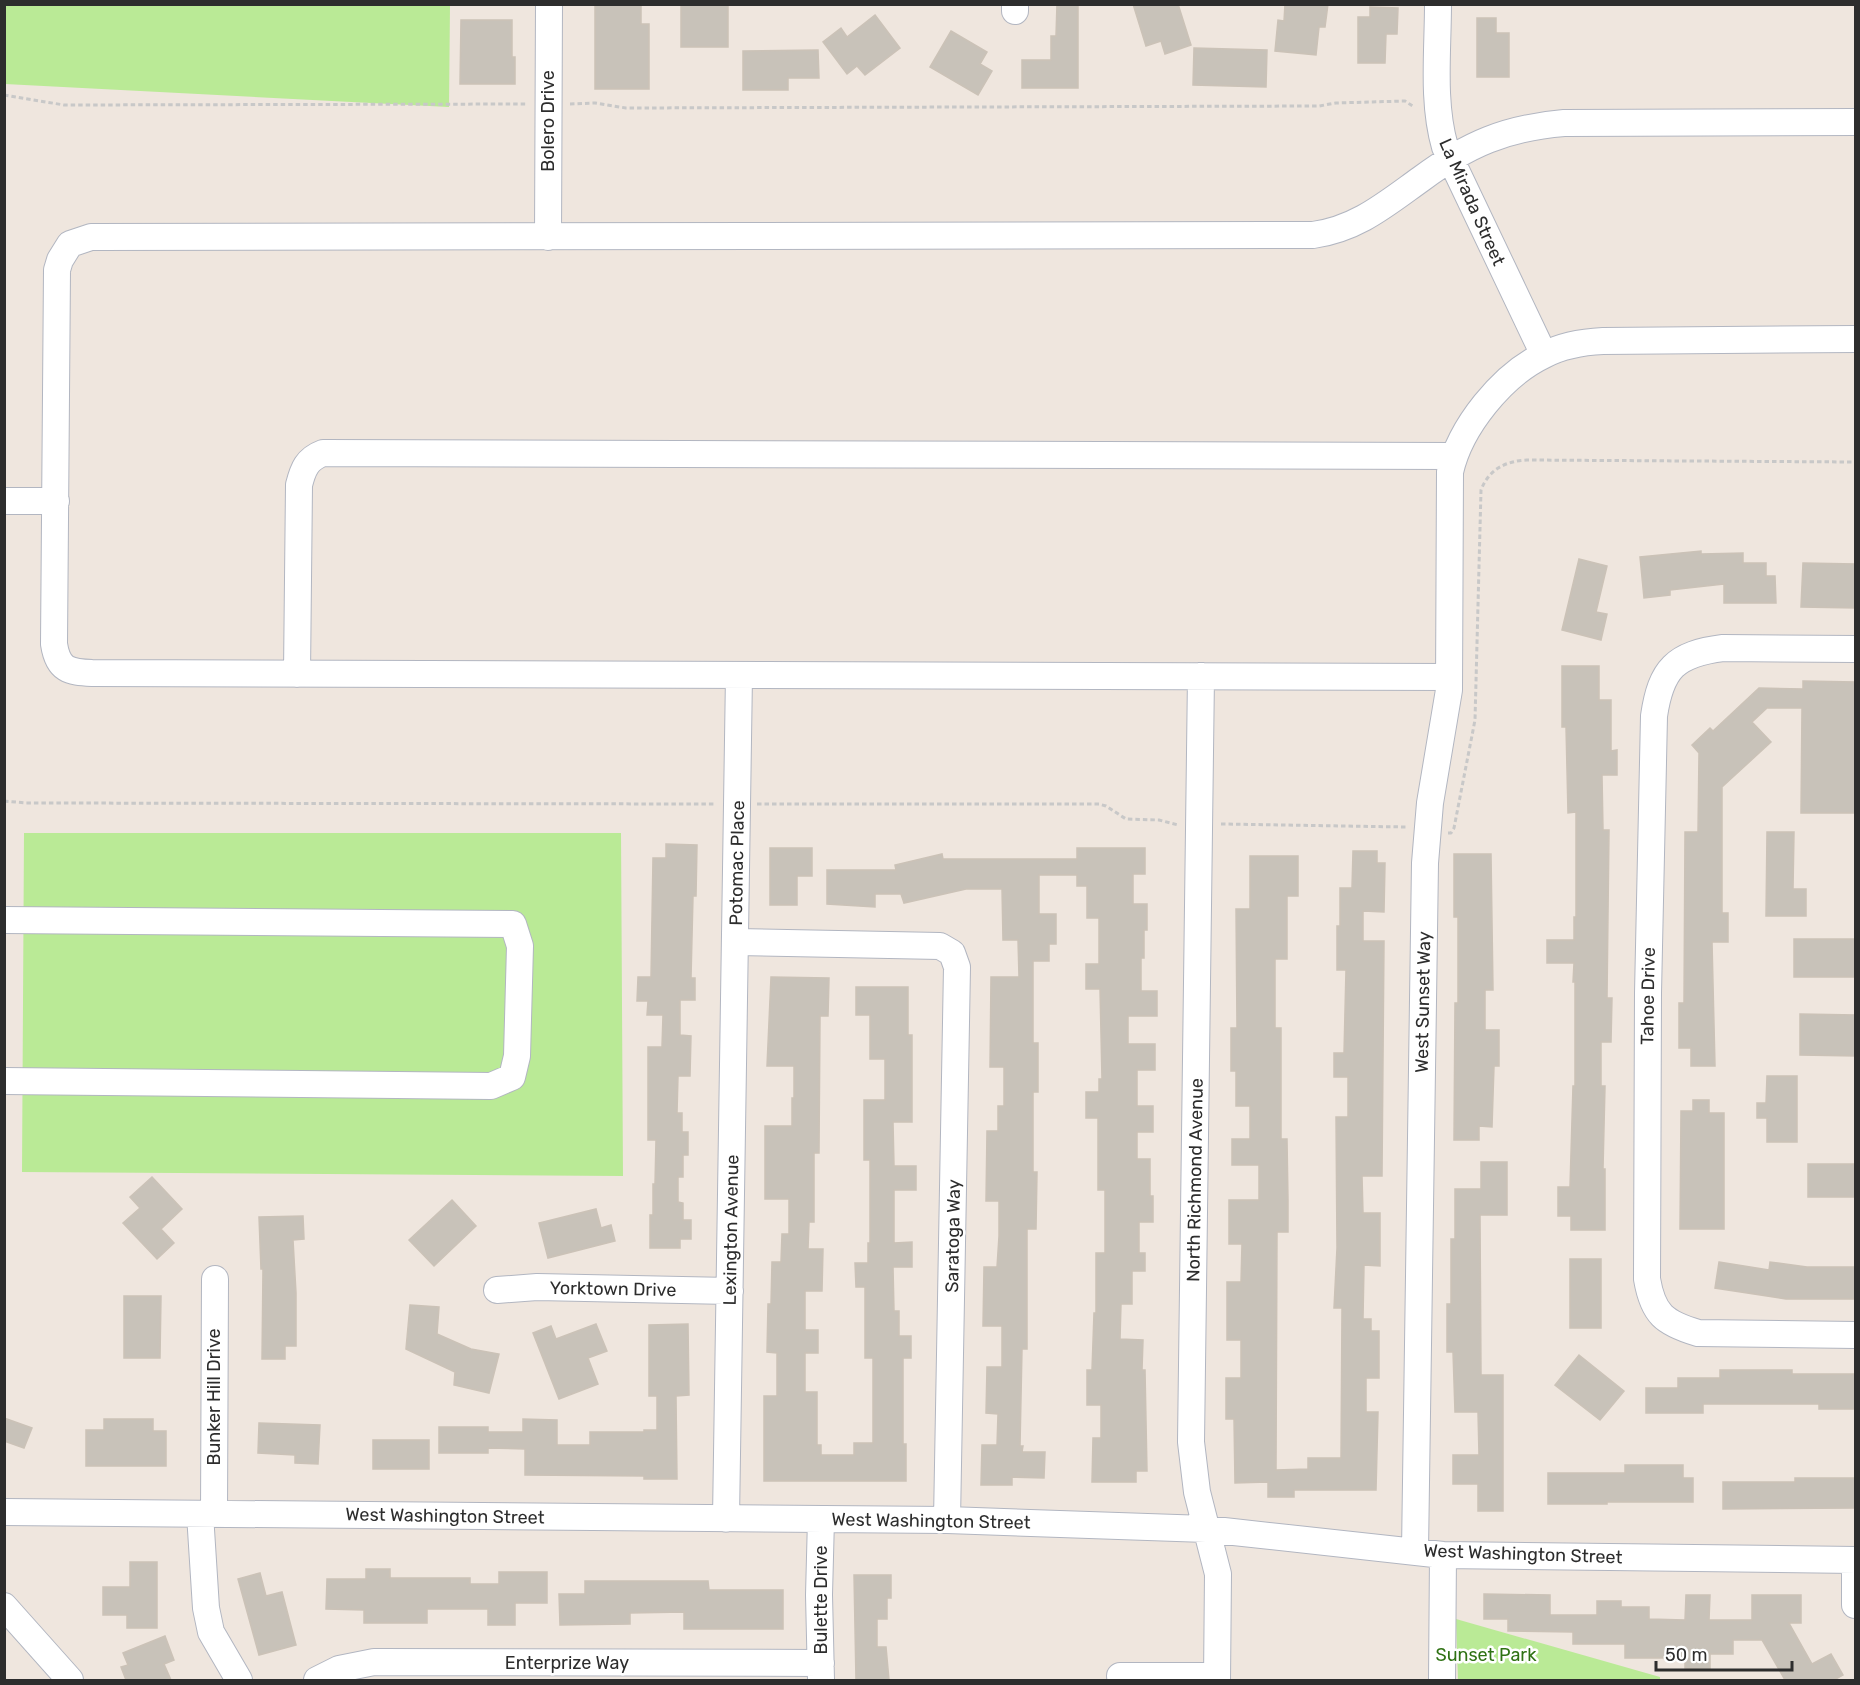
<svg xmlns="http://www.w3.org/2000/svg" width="1860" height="1685" viewBox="0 0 1860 1685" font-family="Rubik,sans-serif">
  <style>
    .green { fill: #baea96 }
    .building { fill: #c8c2b9; stroke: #cbc2b7; stroke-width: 1.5 }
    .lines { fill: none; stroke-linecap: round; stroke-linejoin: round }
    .minor-casing { stroke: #b2b6c1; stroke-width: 28 }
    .path { stroke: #c8c8c8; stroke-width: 3; stroke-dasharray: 4.5 3; stroke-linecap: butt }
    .minor { stroke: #fff; stroke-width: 26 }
    .labels { text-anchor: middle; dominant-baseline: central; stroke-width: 5; stroke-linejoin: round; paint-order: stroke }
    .street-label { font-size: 18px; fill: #2d2d2d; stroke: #fff }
    .park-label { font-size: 18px; fill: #2f7214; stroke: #fff }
  </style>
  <rect width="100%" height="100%" fill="#efe6de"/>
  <path class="green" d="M4,5H450L449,107L5,84Z
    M24,833H621L623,1176L22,1172Z
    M1456,1619L1660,1677V1680H1458Z"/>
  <path class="building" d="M595,4H641V24H649V89H595Z
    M681,4H728V47H681Z
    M1057,4H1078V88H1022V60H1051V36H1056Z
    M1133,4H1178L1191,45L1165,54L1161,41L1146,46Z
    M1285,4H1328L1325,27H1319L1316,55L1275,51L1278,20L1284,21Z
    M1370,7L1398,8L1397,34H1386L1385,63H1358V17H1370Z
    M875,15L900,48L865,75L857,66L847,74L823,42L841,28L847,37Z
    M1477,18H1496V33H1509V77H1477Z
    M461,20H512V57H515V84H460Z
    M951,31L987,52L980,64L992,71L978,95L930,67Z
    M1194,48L1267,50L1266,87L1193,85Z
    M818,50L819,78H788V90H743V51Z
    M1701,551V554L1743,553V563H1766V576H1775L1776,603H1724V584L1670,590V595L1644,598L1640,557Z
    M1579,559L1607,566L1596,612L1607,614L1601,640L1562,630Z
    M1803,563L1856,564V608L1801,607Z
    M1562,666H1599V700H1611V751L1617,750V775H1602L1603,830H1609L1607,998H1612L1611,1042H1601V1086H1605L1603,1169H1605V1230H1571V1216H1558V1187H1570L1573,1086H1575V982H1573L1574,963H1547V940H1574V917H1576V812L1568,813L1566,727H1562Z
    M1803,681L1856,682V813H1801L1802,708H1767L1752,722L1771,742L1722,787V913H1728V942H1712L1715,1066H1691V1048H1679V1003H1684L1685,832H1698L1699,753L1692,745L1710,728L1713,731L1759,688L1803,689Z
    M1767,832H1794L1793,889H1806V916H1766Z
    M666,844L697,845L696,896H693L691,978H695V1000H680V1035L691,1036L690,1076H678L677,1113H682V1132H688V1155H683V1177H678V1202L683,1203V1220H691V1239H680V1248H650V1215H653V1184H655L656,1140H648V1047H662L663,1015H647L648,1001H637L638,977H651L653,858H666Z
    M770,848H812V876H797V905H770Z
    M1077,848H1145V874H1133V904H1147V930H1144V958H1141V991H1157V1016H1128V1044H1155V1070H1137V1106H1153V1132H1137V1159H1150V1196H1153V1222H1139V1253H1145V1271H1132V1304H1121L1120,1339L1143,1340L1142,1370H1145L1147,1471H1136V1482H1092L1093,1438H1101V1405H1087V1370H1092L1094,1313H1096V1253H1105V1190H1098V1118H1086V1092H1099V1079H1102L1100,989H1086V964H1099V918H1087V886H1077V875H1039V914H1056V944H1049V961H1033V1043H1038V1092H1033V1172H1037L1036,1229H1027V1349H1022L1020,1446H1023L1022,1452H1045L1044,1478L1012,1477V1485H981L982,1445H997L998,1414L986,1413L987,1367H1002V1326H983L984,1267H997L999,1236V1201H986L987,1131H998V1106H1004V1067H990L991,977H1019L1018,940H1003L1002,889H966L904,903L901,894H875V907L827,904V870H896L895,865L942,854L943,859H1077Z
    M1353,851H1377V863H1385L1384,912L1363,911V941H1384L1382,1176H1362L1363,1213H1380V1266L1364,1265L1363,1319H1371V1331H1379V1378H1366V1412H1378L1376,1490H1294V1497H1268V1482L1235,1483L1234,1419H1226V1378H1241V1340H1227V1282H1241L1242,1244H1229V1200H1259V1165H1232V1139H1250V1106H1236V1071H1231V1028H1237L1236,909H1250V856H1298V896H1287V959H1275V1028H1281V1139H1287L1288,1200V1232H1277L1276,1470L1308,1469V1458H1341L1342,1308H1334L1337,1248L1336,1117H1348V1077H1334V1053H1344L1346,970H1337V926H1340V888H1352Z
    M1454,854H1491L1493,990H1485V1030H1499V1066H1494L1492,1127L1479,1126V1140H1454L1455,1003H1458V917H1454Z
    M1794,939H1856V977H1794Z
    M771,977L829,978L828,1016H820L819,1153H814V1222H809L808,1249H823L822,1291H805V1330H818V1353H805V1392H817V1445H821V1455H854V1443H873V1358H865V1287H856L855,1263H868V1243H870V1160H864V1100H885V1059H870V1015H856V987H908V1035H912V1122H893L894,1166H916V1190H894V1243L912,1242V1267H893L894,1311H899V1336H911V1358H903V1444H906V1481H764V1396H777V1353L767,1352L768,1304H771L772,1262H781L782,1234H789V1199H765V1126H792V1098H794V1066H767Z
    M1800,1014L1856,1015V1056L1800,1055Z
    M1767,1076H1797V1142H1767V1118H1757V1103H1766Z
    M1693,1100H1709V1113H1724V1229H1680L1681,1111H1693Z
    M1481,1162H1507V1215H1480L1481,1375H1503V1511H1478V1484H1453V1455H1479L1478,1412H1455L1453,1352H1447V1304H1451V1239H1455V1189H1481Z
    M1808,1164H1856V1197H1808Z
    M152,1177L182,1209L161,1229L174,1243L157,1259L123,1223L140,1208L130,1197Z
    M452,1200L476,1226L434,1266L409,1240Z
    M596,1209L601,1228L611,1225L615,1241L548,1258L539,1223Z
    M303,1216L304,1239L293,1240L296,1293V1346H285V1359H262L263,1269H261L259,1217Z
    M1570,1259H1601V1328H1570Z
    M1719,1262L1769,1270L1770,1262L1807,1267H1856V1299H1786L1715,1288Z
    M124,1296H161L160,1358H124Z
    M410,1305L439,1307L437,1334L471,1349L499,1354L489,1393L454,1385L455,1372L406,1349Z
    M596,1324L607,1351L588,1358L598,1384L559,1399L533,1333L551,1326L556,1339Z
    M688,1324L689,1395L676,1396L677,1479H644V1476L525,1475V1449L488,1448V1453H439V1427H488V1432H523V1419L557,1420V1445H590V1432H644V1430H657V1396H649V1325Z
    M1579,1355L1624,1391L1600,1420L1555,1385Z
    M1720,1370H1792V1374H1856V1409H1819V1404H1703V1413H1646V1388H1678V1378H1720Z
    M4,1418L32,1428L24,1448L4,1441Z
    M104,1419H153V1431H166V1466H86V1430H104Z
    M259,1423L320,1425L318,1464L295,1463V1455L258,1453Z
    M373,1440H429V1469H373Z
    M1625,1465H1683V1478H1693V1502H1607V1504H1548V1473H1625Z
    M1795,1478H1856V1508L1723,1509V1482H1795Z
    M130,1562H157V1628H127V1615H103V1587H130Z
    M366,1569H390V1578H470V1584H499V1572H547V1603H515V1625H488V1609H427V1623H364V1610L326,1609L327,1579H366Z
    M260,1573L266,1596L282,1592L296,1645L259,1655L238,1579Z
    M854,1575H891V1598H887V1619H877V1647H886L889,1680H856Z
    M585,1581H708L709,1590H783V1629H684V1612L630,1613V1624L560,1625L559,1594H585Z
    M1484,1594L1550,1595V1615H1597V1601H1621V1607H1649V1619L1685,1620L1686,1595H1710L1709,1620H1752V1595H1801V1623H1789L1812,1664L1831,1654L1843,1675L1834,1680H1785L1762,1640H1733V1654H1710V1669L1685,1668V1658H1625V1644H1573V1632L1508,1631V1619H1484Z
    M165,1636L174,1660L164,1664L171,1680H126L121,1667L128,1665L123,1653Z"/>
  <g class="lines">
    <defs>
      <path id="minor" d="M1015,4V11
        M1438,4C1438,51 1432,102 1445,147L1544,355
        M548,237L549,4
        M4,501H56
        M1856,649L1723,648C1675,654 1661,669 1654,716L1648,993L1647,1279C1653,1314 1664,1323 1698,1333L1856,1335
        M297,674L299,485C303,469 307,459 323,453L1453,456
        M1201,676L1191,1442L1197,1492L1218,1574L1217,1680
        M1449,677L92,673C69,672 58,670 54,644L57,270L60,260L70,244L91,237L1313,235C1357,229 1386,204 1421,179C1468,144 1506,128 1564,123L1856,122
        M4,920L513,924L520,946L517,1056L512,1077L491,1086L4,1081
        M736,942L940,946L952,953L957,967L947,1520
        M497,1290L537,1287L730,1291
        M4,1512L947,1520L1206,1529L1443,1555L1856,1560
        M200,1514L206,1608L211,1632L239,1680
        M214,1514L215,1279
        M726,1519L739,675
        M1415,1551L1425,863L1430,803L1449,690L1450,472C1460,427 1502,375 1544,355C1563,345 1582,342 1603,341L1856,339
        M1855,1560V1605
        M4,1606L70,1680
        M1120,1676H1217
        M317,1680L339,1669L374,1662L821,1663
        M821,1680L819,1595L821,1519
        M1442,1680L1443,1555"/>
    </defs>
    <use href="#minor" class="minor-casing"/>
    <path class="path" d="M4,95L64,105L527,104
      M570,104L595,103L626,108L1319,106L1336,103L1405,101L1414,107
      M4,801L26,803L715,804
      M757,804H1099L1106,806L1126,819L1159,820L1178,825
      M1221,824L1406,827
      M1448,833H1451L1454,828L1475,720L1481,490C1489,469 1506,461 1527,460L1856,462"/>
    <use href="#minor" class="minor"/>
  </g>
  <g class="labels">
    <g class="street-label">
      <text transform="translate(548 121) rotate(-90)">Bolero Drive</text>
      <text transform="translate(1472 202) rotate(66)">La Mirada Street</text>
      <text transform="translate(737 863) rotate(-89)">Potomac Place</text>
      <text transform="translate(1648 996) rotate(-89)">Tahoe Drive</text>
      <text transform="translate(1423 1002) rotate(-89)">West Sunset Way</text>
      <text transform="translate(1195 1180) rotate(-89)">North Richmond Avenue</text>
      <text transform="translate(731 1230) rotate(-89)">Lexington Avenue</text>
      <text transform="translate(953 1236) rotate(-89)">Saratoga Way</text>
      <text transform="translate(613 1289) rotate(1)">Yorktown Drive</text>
      <text transform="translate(214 1397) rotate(-90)">Bunker Hill Drive</text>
      <text transform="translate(445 1516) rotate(1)">West Washington Street</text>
      <text transform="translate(931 1521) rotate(1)">West Washington Street</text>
      <text transform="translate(1523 1554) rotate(2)">West Washington Street</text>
      <text transform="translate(821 1600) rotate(-90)">Bulette Drive</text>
      <text x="567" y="1663">Enterprize Way</text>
    </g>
    <g class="park-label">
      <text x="1486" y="1655">Sunset Park</text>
    </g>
  </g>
  <rect width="1860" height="1685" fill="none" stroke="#2d2d2d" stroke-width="12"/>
  <path d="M1656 1661v9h136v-9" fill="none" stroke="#2d2d2d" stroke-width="3"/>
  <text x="1665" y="1661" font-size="18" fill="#2d2d2d" stroke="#ffffff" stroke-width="4.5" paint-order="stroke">50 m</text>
</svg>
